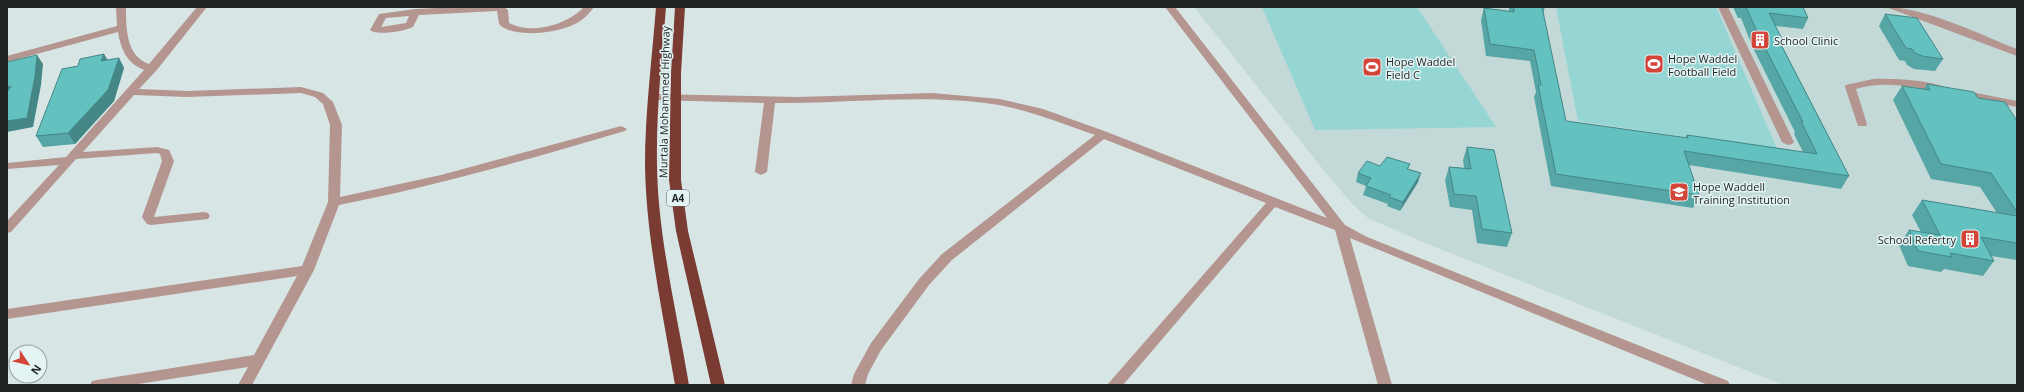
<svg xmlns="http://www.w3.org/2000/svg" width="2024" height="392" viewBox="0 0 2024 392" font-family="'Open Sans',sans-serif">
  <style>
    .built { fill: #c2d9d8 }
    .green { fill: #95d5d3 }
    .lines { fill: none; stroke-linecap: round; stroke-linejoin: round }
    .minor { fill: #b5958f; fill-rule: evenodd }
    .highway { fill: #7a3b33; fill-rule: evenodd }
    .wall { fill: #55a6a4 }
    .shaded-wall { fill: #458786 }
    .building { fill: #63c1bf; stroke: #458786 }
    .labels { text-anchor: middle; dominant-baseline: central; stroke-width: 3; stroke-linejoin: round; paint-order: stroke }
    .shield { fill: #e4f3f3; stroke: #596161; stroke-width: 1 }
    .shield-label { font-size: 10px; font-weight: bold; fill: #1e2323 }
    .poi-label { font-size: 11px; fill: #1e2323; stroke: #e4f3f3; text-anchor: start }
    .street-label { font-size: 11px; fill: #1e2323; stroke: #e4f3f3 }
  </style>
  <rect width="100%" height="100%" fill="#d7e6e5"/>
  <path class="built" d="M1194,7H2017V385H1783L1425,243L1368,218L1354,206L1329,177Z"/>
  <path class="green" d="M1262,7H1417L1496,127L1315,130Z
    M1556,7H1716L1778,151L1578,121Z"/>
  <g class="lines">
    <path class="minor" d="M116,7H126C126,28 126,56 149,64L197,7H207L156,71L139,89L187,91L301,87L323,93L333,102L342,125L340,197L441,175L621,126L627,129L625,131C530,159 436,186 339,205L314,270L252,385H238L248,367L132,385H90L92,381L97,380L254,355L297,276L7,319V309L302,266L328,202L330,125L323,104L315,97L301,93L187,97L134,95L83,152L157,147L169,150L174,161L154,217L204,212L208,213L210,216L208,219L151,225L147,224L142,217L162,161L160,154L157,153L76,159L11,232L7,233V221L59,165L7,169V163L66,157L144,70C127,63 121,50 118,32L7,62V56L117,26Z
      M460,7H504L508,10L509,23C532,35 567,25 584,7H594C589,14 583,20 575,24C559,33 512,39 499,24L497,11L419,15L413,27C406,31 376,36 370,30L379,14L415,9ZM409,16L406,23L381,27L386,18Z
      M1165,7H1175L1345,225L1367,237L1728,381L1730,385H1708L1350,238L1392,385H1378L1335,230L1275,207L1123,385H1107L1266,203L1104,139L952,260L929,285L881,350L868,374L865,385H851L854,374L871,343L919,279L942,254L1095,135C1063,124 1032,111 999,105C925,93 849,104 775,103L767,172L761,175L755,172L764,103L654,100L649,97L654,94L798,97L932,93L1000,99L1043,109L1107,132L1327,218Z
      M1718,7H1728L1794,142L1792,144L1788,145L1782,142Z
      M1886,7C1924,7 1981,35 2017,49V56Z
      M1873,79C1886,78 1939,80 1946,89L1941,92C1913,87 1884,80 1856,89L1867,124L1866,126H1858L1845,87L1846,85Z
      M1961,90L2017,101V107L1957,95L1956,93L1957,91Z"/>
    <path class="highway" d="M656,7H666C662,59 656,112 657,165C658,238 677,313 689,385H675C663,314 646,237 645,165C645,112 652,59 656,7Z
      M675,7H685L681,73V180L688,231L725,385H711L676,231L669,180L671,73Z"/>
  </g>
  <path class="wall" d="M1509,7H1545L1543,14L1566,121L1685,138L1687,135L1803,152L1794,134L1795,132L1753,48L1741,18H1738L1733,7H1803L1808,18L1803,29L1775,26L1782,39L1780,42L1849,176L1841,189L1689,165L1699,195L1693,208L1551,186L1534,97L1536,92L1530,61L1486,56L1481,20L1484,8L1509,11Z
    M1885,14L1943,59L1935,71L1914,69L1907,65L1905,61L1899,60L1879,26Z
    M104,54L107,60L119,58L124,68L114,101L75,144L43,147L36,136L78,66Z
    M1927,84L1978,98L2017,121V260L1991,256L1994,261L1983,276L1944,269L1941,272L1908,266L1899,245L1909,230L1921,232L1912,215L1922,200L1997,213L1980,187L1931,179L1893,100L1902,86L1924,89Z
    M1467,147L1512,233L1507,247L1477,243L1472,210L1450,207L1445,180L1449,167L1464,168L1463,160Z
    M1410,164L1408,169L1418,182L1400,211L1387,206L1388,204L1363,195L1366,186L1356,182L1358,173L1380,166Z"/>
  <path class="shaded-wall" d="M104,54L110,64L101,61Z
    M37,55L43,64L41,85L33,127L7,132V121Z
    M119,58L124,68L114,101L75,144L68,133Z
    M11,86L7,97V87Z
    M1421,173L1418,182L1400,211L1403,202Z"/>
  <path class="building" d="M1514,7H1542L1566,121L1688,138L1687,135L1817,154L1801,121L1803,122L1759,36L1746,7H1745H1803L1808,18L1769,13L1782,39H1778L1849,176L1684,151L1699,195L1556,174L1538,85H1541L1534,50L1490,44L1484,8L1514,12Z
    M1885,14L1917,18L1943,59L1922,56L1915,53L1912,49L1906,48Z
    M104,54L101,61L119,58L108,90L68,133L36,136L62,69L78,66L80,59Z
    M37,55L35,76L27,118L7,121V92L11,86L7,87V62Z
    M1927,84L1974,92L1978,98L2005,102L2017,121V212L1991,173L1941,164L1902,86L1930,90Z
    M1467,147L1494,150L1512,233L1482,229L1476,196L1454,194L1449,167L1471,169Z
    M1387,157L1410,164L1407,169L1421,173L1403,202L1389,197L1391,195L1366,186L1371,178L1358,173L1367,161L1380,166Z
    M1922,200L2017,216V243L1981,237L1994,261L1950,253L1952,257L1918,251L1909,230L1940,235Z"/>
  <defs>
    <symbol id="building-square" viewBox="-11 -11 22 22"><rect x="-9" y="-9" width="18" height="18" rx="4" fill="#d34538" stroke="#e4f3f3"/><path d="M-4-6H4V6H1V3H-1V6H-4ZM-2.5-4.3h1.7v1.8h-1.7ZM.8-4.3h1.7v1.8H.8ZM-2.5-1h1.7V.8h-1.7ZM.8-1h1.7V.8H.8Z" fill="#fff"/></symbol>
    <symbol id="stadium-square" viewBox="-11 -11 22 22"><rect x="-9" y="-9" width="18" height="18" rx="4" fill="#d34538" stroke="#e4f3f3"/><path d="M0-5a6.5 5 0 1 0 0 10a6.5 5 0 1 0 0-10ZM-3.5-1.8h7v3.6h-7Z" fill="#fff"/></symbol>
    <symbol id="university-square" viewBox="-11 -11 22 22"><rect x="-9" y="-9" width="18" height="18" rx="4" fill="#d34538" stroke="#e4f3f3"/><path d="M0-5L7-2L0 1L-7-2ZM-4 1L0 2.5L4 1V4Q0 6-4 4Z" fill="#fff"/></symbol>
  </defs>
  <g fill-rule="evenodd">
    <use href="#building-square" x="1749" y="29" width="22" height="22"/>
    <use href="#stadium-square" x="1643" y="53" width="22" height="22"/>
    <use href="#stadium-square" x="1361" y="56" width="22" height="22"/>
    <use href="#university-square" x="1668" y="181" width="22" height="22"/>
    <use href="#building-square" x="1959" y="228" width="22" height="22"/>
  </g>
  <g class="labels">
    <rect class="shield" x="667" y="190" width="22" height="16" rx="3"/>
    <g class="shield-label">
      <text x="678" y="198">A4</text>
    </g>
    <g class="poi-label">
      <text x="1774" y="40">School Clinic</text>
      <text x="1668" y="58">Hope Waddel<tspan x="1668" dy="13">Football Field</tspan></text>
      <text x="1386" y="61">Hope Waddel<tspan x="1386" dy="13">Field C</tspan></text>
      <text x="1693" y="186">Hope Waddell<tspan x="1693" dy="13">Training Institution</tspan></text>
      <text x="1956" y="239" text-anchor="end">School Refertry</text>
    </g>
    <g class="street-label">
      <text transform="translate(664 102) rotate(-89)">Murtala Mohammed Highway</text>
    </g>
  </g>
  <rect width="2024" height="392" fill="none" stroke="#1e2323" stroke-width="16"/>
  <g transform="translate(28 364) rotate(125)"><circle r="19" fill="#e4f3f3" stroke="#95a0a0"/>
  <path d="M0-3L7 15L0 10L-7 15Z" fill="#d34538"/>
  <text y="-6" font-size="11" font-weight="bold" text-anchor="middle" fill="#1e2323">N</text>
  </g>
</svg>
